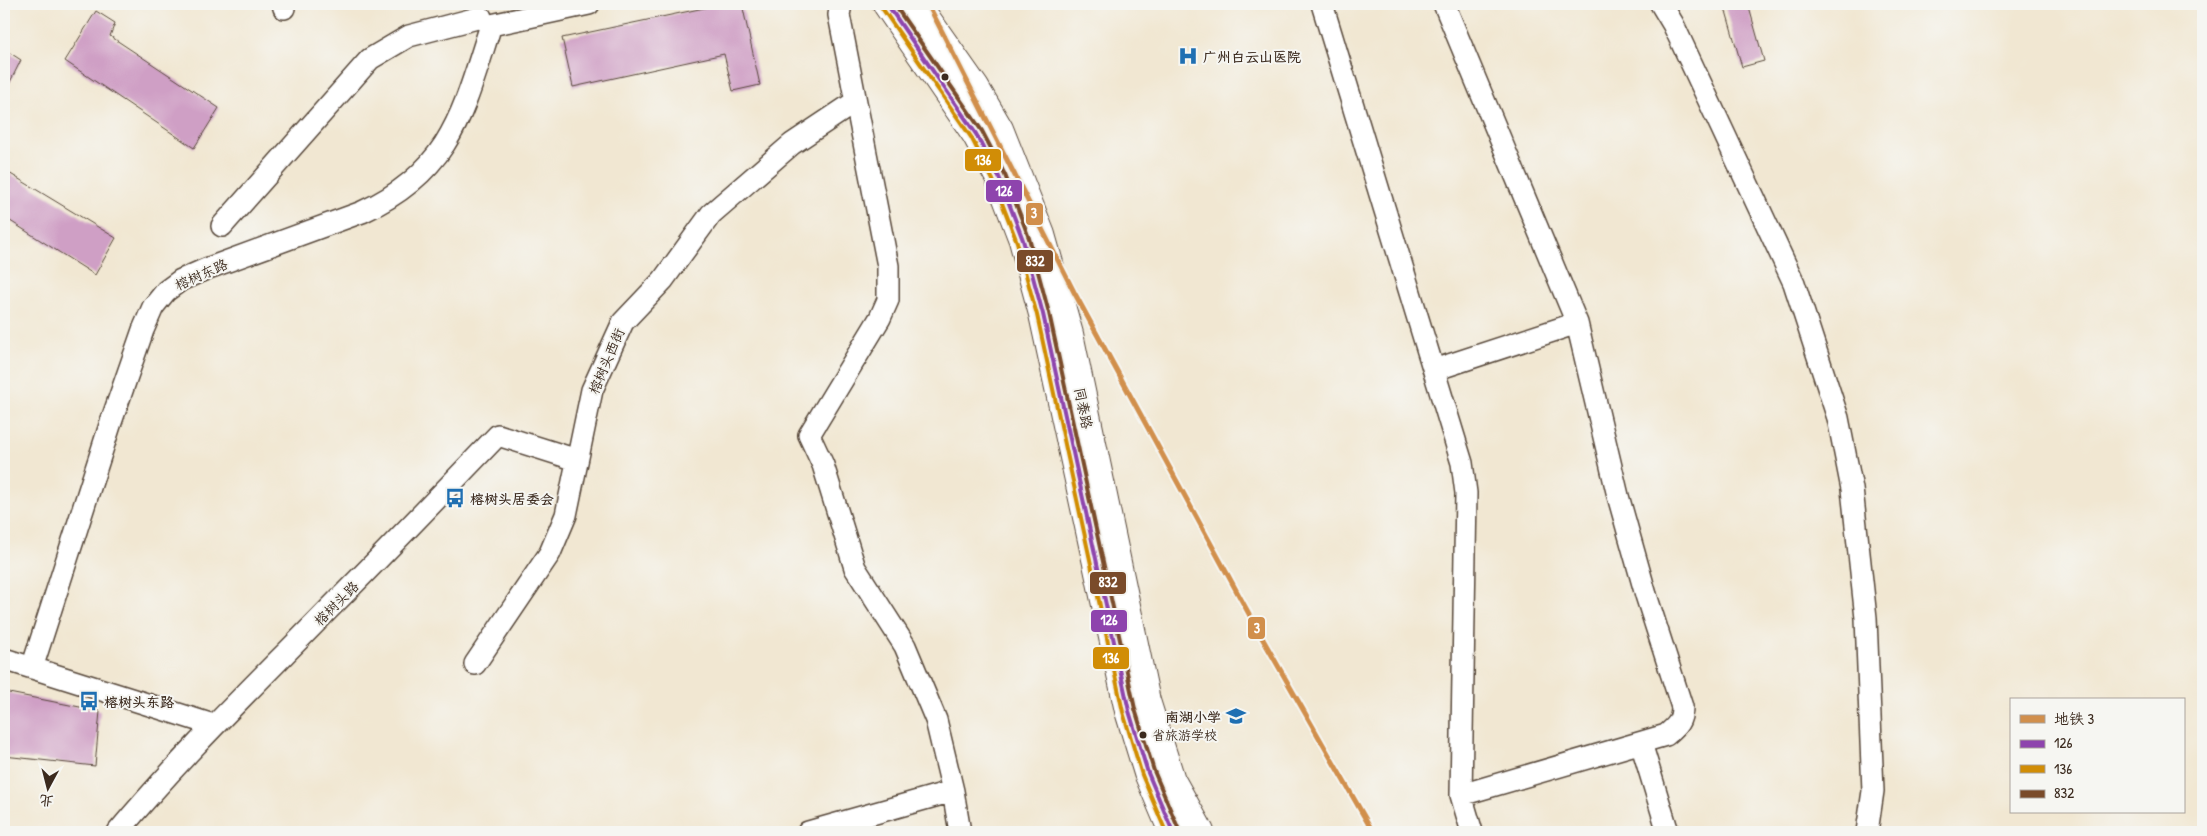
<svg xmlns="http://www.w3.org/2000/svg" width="2207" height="836" viewBox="0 0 2207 836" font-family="'Patrick Hand','LXGW WenKai TC',sans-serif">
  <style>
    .building { fill: #cf9fc5 }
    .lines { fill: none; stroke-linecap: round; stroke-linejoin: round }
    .minor-casing { stroke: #564639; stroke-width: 24 }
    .major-casing { stroke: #564639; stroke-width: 30 }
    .minor { stroke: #fff; stroke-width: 21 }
    .major { stroke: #fff; stroke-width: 28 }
    .bus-1-casing { stroke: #f6f6f2; stroke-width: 8 }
    .bus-2-casing { stroke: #f6f6f2; stroke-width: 8 }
    .bus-3-casing { stroke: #f6f6f2; stroke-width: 8 }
    .bus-1 { stroke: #8e44ad; stroke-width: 4 }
    .bus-2 { stroke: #d18d06; stroke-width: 4 }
    .bus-3 { stroke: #7a4b2a; stroke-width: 4 }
    .metro-1-casing { stroke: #f6f6f2; stroke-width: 9 }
    .metro-1 { stroke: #d18f4c; stroke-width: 5 }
    .bus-dot { fill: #3b2a1e; stroke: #f6f6f2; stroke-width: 2 }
    .labels { text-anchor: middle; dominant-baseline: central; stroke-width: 4; stroke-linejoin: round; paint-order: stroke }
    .bus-label { font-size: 13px; fill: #3b2a1e; stroke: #f6f6f2; text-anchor: start }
    .poi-label { font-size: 14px; font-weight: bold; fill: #3b2a1e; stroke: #f6f6f2; text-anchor: start }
    .street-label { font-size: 14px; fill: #3b2a1e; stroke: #f6f6f2 }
    .line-badge { stroke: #f6f6f2; stroke-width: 2 }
    .badge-label { font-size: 14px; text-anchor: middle; font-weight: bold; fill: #fff }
  </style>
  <rect width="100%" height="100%" fill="#f6f6f2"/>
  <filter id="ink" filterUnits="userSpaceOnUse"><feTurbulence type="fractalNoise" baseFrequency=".02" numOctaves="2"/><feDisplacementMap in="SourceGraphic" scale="10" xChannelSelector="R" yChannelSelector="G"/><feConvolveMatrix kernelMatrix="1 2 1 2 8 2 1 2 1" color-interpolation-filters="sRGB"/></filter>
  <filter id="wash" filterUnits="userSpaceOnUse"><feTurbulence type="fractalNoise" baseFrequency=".0096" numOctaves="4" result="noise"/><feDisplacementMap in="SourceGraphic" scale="20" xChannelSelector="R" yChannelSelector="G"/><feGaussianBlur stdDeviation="1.12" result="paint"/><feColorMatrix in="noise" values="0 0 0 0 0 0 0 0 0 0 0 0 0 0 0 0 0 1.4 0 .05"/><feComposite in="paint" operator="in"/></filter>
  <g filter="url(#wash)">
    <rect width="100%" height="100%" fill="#f1e7d2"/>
    <g id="blocks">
      <path class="building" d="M723,4H742L760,85L733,91L724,54L573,87L562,38Z
        M1724,4H1748L1764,61L1742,67Z
        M96,11L115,23L110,36L219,108L194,148L65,61Z
        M4,49L21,60L4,94Z
        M4,170L116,238L95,275L4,217Z
        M4,692L100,711L95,766L4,756Z"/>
    </g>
  </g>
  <g filter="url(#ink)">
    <use href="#blocks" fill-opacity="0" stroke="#564639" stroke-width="1"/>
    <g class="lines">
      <defs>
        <path id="minor" d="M283,4L284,8
          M841,4L839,15L888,266V300L880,318L809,435L823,465L855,568L905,646L936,720L953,791L960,832
          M1322,4L1462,463L1466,493L1461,795L1472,832
          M1661,4L1673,24L1794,283L1838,418L1852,489L1866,618L1873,791L1867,832
          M491,25L589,4
          M222,226L370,59L409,36L481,17
          M1434,370L1577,323L1444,4
          M4,659L213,725
          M475,664L550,553L566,515L592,390L623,322L663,280L711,214L792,144L855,102
          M32,668L111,422L143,330L153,307L166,291L181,280L206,269L362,212C452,171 463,111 491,25
          M1641,743L1668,832
          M1461,795L1666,735C1677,726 1682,721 1682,707L1646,595L1618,496L1577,323
          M118,832C184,753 257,683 329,609C386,552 442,493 498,435L577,460
          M808,832L953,791"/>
        <path id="major" d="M887,4L976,134L999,177L1023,240L1043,314L1129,711L1148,773L1173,832
          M916,4L975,88L999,129L1041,235L1069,334L1146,701L1171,780L1200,832"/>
      </defs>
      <use href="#minor" class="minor-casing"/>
      <use href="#major" class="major-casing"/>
      <use href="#minor" class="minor"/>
      <use href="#major" class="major"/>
      <defs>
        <path id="bus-1" d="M887,4L976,134L999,177L1023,240L1043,314L1129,711L1148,773L1173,832"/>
        <path id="bus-2" d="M882,8L971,137L993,180L1017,242L1037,315L1123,712L1142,775L1166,832"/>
        <path id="bus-3" d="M894,4L982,131L1005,175L1029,238L1049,313L1135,709L1154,771L1179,830"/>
      </defs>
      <use href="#bus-1" class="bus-1-casing"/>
      <use href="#bus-2" class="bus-2-casing"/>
      <use href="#bus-3" class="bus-3-casing"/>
      <use href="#bus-1" class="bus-1"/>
      <use href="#bus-2" class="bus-2"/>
      <use href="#bus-3" class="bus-3"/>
      <defs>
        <path id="metro-1" d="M928,4L1074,292L1261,636L1373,832"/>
      </defs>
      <use href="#metro-1" class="metro-1-casing"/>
      <use href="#metro-1" class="metro-1"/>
    </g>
  </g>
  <defs>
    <symbol id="hospital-bare" viewBox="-9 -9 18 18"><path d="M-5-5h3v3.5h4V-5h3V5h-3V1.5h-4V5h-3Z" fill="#1f6fb2" stroke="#f6f6f2" stroke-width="2.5" paint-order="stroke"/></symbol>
    <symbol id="bus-bare" viewBox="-9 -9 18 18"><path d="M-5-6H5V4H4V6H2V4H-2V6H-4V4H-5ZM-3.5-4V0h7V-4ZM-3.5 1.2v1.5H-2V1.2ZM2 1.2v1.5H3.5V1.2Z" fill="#1f6fb2" stroke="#f6f6f2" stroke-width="2.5" paint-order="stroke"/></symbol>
    <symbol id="school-bare" viewBox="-9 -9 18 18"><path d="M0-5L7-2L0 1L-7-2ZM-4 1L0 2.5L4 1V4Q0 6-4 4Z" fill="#1f6fb2" stroke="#f6f6f2" stroke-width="2.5" paint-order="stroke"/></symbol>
  </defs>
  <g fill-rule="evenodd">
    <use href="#hospital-bare" x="1174" y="42" width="28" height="28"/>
    <use href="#bus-bare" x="441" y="484" width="28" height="28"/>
    <use href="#bus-bare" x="75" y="687" width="28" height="28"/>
    <use href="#school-bare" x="1222" y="702" width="28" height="28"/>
  </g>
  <g class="bus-dot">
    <circle cx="945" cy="77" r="4.5"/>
    <circle cx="1143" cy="735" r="4.5"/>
  </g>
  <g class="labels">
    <g class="bus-label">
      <text x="1152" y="735">省旅游学校</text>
    </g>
    <g class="poi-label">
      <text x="1203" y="56">广州白云山医院</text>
      <text x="470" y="498">榕树头居委会</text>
      <text x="104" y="701">榕树头东路</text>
      <text x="1221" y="716" text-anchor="end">南湖小学</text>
    </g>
    <g class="street-label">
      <text transform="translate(201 274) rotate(-24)">榕树东路</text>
      <text transform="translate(606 361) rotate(-67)">榕树头西街</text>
      <text transform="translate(1084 408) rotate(79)">同泰路</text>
      <text transform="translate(336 603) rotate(-45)">榕树头路</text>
    </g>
  </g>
  <g class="line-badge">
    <rect x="964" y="148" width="38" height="24" rx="5" fill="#d18d06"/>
    <rect x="985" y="179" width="38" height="24" rx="5" fill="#8e44ad"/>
    <rect x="1025" y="202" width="19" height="24" rx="5" fill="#d18f4c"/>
    <rect x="1016" y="249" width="38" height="24" rx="5" fill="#7a4b2a"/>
    <rect x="1089" y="571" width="38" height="24" rx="5" fill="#7a4b2a"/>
    <rect x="1090" y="609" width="38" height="24" rx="5" fill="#8e44ad"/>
    <rect x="1247" y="616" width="19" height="24" rx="5" fill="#d18f4c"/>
    <rect x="1092" y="646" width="38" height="24" rx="5" fill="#d18d06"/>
  </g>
  <g class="badge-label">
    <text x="983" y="165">136</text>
    <text x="1004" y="196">126</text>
    <text x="1034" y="218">3</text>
    <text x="1035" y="266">832</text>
    <text x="1108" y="587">832</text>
    <text x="1109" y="625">126</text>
    <text x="1257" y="633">3</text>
    <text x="1111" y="663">136</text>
  </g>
  <rect width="2207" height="836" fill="none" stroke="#f6f6f2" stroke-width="20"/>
  <rect x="2010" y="698" width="175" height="115" fill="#f6f6f2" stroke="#aba49d"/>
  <rect x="2020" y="715" width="25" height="8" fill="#d18f4c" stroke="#aba49d"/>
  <text x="2054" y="724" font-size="15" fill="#3b2a1e">地铁 3</text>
  <rect x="2020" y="740" width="25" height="8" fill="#8e44ad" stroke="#aba49d"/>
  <text x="2054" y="748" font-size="15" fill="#3b2a1e">126</text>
  <rect x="2020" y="765" width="25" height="8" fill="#d18d06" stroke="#aba49d"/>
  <text x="2054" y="774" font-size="15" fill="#3b2a1e">136</text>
  <rect x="2020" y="790" width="25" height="8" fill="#7a4b2a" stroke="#aba49d"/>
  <text x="2054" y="798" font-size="15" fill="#3b2a1e">832</text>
  <g transform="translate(48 788) rotate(187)" stroke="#f6f6f2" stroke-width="4" paint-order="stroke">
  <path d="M0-4L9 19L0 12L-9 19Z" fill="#3b2a1e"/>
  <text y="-8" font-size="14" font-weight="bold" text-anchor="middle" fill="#3b2a1e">北</text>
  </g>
</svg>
